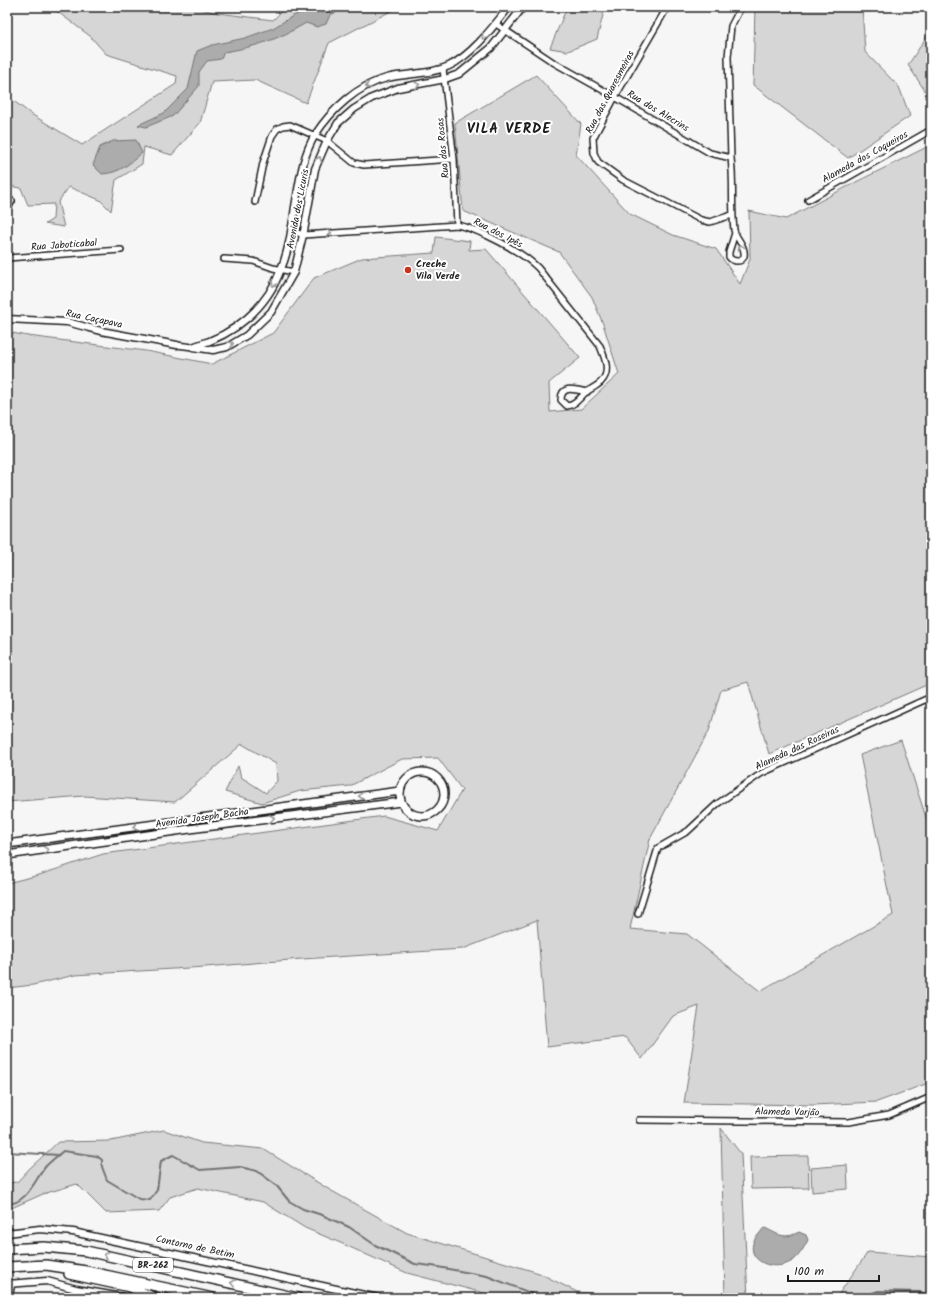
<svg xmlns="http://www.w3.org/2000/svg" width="938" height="1305" viewBox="0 0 938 1305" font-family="Kalam,sans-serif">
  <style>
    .green { fill: #d6d6d6; stroke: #797979 }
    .water { fill: #acacac; stroke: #727272 }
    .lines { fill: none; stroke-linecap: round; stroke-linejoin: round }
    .stream { stroke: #727272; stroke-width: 2 }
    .minor-casing { stroke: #1c1c1c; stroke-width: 8 }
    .tertiary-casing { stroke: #1c1c1c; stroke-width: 9 }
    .secondary-casing { stroke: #1c1c1c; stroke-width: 10 }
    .motorway-casing { stroke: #1c1c1c; stroke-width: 12 }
    .minor { stroke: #fff; stroke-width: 5 }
    .tertiary { stroke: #fff; stroke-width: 6 }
    .secondary { stroke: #fff; stroke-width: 7 }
    .motorway { stroke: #fff; stroke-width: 9 }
    .oneway { stroke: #999 }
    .poi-dot { fill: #c8321e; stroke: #fff; stroke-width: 1.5 }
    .labels { text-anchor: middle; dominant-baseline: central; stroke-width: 4; stroke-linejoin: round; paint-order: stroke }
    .shield { fill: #fff; stroke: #606060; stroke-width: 1 }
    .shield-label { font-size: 9px; font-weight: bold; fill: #1c1c1c }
    .street-label { font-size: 10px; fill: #1c1c1c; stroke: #fff }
    .poi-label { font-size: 10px; font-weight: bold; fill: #1c1c1c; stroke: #fff; text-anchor: start }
    .district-label { font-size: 14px; font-weight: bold; letter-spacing: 1px; fill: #1c1c1c; stroke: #fff }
  </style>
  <rect width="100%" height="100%" fill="#f6f6f6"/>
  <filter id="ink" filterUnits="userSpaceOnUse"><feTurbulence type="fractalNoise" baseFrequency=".025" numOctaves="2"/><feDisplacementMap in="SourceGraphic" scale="8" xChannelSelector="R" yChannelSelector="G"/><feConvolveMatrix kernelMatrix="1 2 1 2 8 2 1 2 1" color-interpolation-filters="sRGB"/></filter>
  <g filter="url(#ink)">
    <path class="green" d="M51,7H193L218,13L273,20L286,7H399L329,43L306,103L255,80L212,82L200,123L172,155L144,147L142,164L116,180L111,211L100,200L69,187L58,202L64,227L45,224L53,219L54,204L28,205L21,188L7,186V96L31,114L82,145L176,84L177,76L106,54L90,36Z
      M567,7H605L597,39L568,51L550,48Z
      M755,7H862L865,52L899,87L910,116L848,158L753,85Z
      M931,30V100L908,65Z
      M536,75L581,124L576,155L630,214L673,235L716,249L740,284L750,259L749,211L786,219L856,182L931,145V683L769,754L748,682L721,690L709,731L650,839L630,929L687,934L760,991L893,915L860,755L901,740L931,833V1082L877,1102L813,1105L684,1103L699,1006L673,1016L642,1059L625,1037L547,1047L537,920L463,949L302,959L205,967L75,975L33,985L7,988V883L39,875L103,854L384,816L438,831L462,790L438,758L402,759L350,786L300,791L262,803L225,792L238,766L241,777L266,793L277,781L276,764L242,744L175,802L84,796L7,802V332L28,336L146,351L212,364L273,333L314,278L362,258L434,253L436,237L470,241L469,250L486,249L580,358L549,383L550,412L581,409L619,374L603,324L592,297L559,252L463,211L455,123Z
      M721,1128L741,1154L748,1298H725Z
      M164,1130L202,1143L263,1149L330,1190L407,1233L539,1273L577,1292L653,1298H503L407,1273L343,1244L305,1228L263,1202L198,1188L170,1197L159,1211L106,1213L77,1184L43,1194L7,1210V1183L17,1182L29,1169L58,1142L111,1141Z
      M808,1156L809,1188L751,1189L750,1157Z
      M847,1165L848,1189L812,1192L811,1168Z
      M868,1252L931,1257V1298H836Z"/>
    <path class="water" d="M333,7H349L330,15L326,24L317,27L306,23C279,39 256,47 224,52L221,59L207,61L199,72V86L173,116L146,127L138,125L164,113L188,89L197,51L212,45L245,38L273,28L293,16L312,8H331Z
      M136,140L142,153C129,164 120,173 102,174L93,165L100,147L113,141Z
      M765,1228C778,1234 784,1240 799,1232L806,1235L808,1240C805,1246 800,1255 794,1260C771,1276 738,1256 759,1234C762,1231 761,1229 765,1228Z"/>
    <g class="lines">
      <path class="stream" d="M7,1152L59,1155
        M7,1204C27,1204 35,1179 46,1166C51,1161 57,1156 63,1151L97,1156L102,1160V1167L107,1180L139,1199L150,1200L157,1190L161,1161L173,1155L200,1170L240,1167L257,1171L276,1185L289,1201L303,1209L322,1215L349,1227L375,1245L415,1264L432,1266L487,1276L543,1298
        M861,1298L878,1291L921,1292L931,1297"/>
      <defs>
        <path id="minor" d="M670,7L665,11L615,97L593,138L594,153L598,162L623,180L701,220L710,222L732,215
          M496,24L553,62L615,97L710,153L731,158
          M443,69L454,159L457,225
          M808,200L931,130
          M255,202L263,163L272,136L277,129L283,126L290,125L327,141L354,163L364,165L454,159
          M7,210L12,201
          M291,230L303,235L457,225C479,229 521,251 538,268L600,346C605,358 611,372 601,382C596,387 590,389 585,393C579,399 575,405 567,406L561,400C561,384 576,390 587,392
          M735,233L729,252V257C733,262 742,263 744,256C746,246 736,239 734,230C731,206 734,182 731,158L728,57L731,26L741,7
          M7,258L121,250
          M224,259L253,261L273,268L294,272
          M177,345L193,347
          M638,914L658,848L688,831L717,804L762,773L931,697
          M639,1120L849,1122L889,1115L931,1097
          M9,1298L12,1283
          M74,1298L76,1289"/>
        <path id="tertiary" d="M7,319L67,322L101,331L177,345
          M195,346C234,335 267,308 281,269C290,248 292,224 296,201C300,178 303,155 315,135C331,110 358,85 387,78C407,73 430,75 449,66C472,55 493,27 509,7
          M193,347L213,350L227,347L247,335L271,312L294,272L304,231L315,169L327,141L338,123L354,109L372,98L398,88L445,79L459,74L491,48L523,7
          M7,1233L40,1229L73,1232L378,1298
          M7,1284L47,1281L76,1289L128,1298"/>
        <path id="secondary" d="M400 794a22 22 0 1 1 44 0a22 22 0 1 1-44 0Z
          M7,844L400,791
          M7,855L197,828L401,802"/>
        <path id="motorway" d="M7,1249L44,1247L86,1251L298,1298
          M7,1267L46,1265L86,1271L213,1298
          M69,1274L130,1287L155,1298"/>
      </defs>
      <use href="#minor" class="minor-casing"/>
      <use href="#tertiary" class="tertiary-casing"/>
      <use href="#secondary" class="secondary-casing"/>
      <use href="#motorway" class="motorway-casing"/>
      <use href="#minor" class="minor"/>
      <use href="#tertiary" class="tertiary"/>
      <use href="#secondary" class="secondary"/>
      <use href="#motorway" class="motorway"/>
    </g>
    <defs><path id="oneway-chevron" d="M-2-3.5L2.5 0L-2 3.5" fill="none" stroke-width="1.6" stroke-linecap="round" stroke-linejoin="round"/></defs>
    <g class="oneway">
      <use href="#oneway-chevron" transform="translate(484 37) rotate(133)"/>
      <use href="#oneway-chevron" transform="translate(417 85) rotate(-10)"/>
      <use href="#oneway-chevron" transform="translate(368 86) rotate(154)"/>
      <use href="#oneway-chevron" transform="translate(319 159) rotate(-67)"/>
      <use href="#oneway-chevron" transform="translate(329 233) rotate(-3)"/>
      <use href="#oneway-chevron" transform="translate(741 247) rotate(-110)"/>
      <use href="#oneway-chevron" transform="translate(274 284) rotate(118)"/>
      <use href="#oneway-chevron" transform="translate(231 344) rotate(-28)"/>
      <use href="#oneway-chevron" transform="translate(361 796) rotate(173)"/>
      <use href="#oneway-chevron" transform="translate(272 818) rotate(-7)"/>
      <use href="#oneway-chevron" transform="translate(135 827) rotate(172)"/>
      <use href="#oneway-chevron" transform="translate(46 850) rotate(-8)"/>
      <use href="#oneway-chevron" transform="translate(106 1255) rotate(-168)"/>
      <use href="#oneway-chevron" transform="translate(233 1283) rotate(-167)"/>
    </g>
  </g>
  <circle class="poi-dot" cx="408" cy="270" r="4"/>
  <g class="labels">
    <rect class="shield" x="133" y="1258" width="40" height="14" rx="3"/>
    <g class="shield-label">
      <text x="153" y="1265">BR-262</text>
    </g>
    <g class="street-label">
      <text transform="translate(610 92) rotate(-62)">Rua das Quaresmeiras</text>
      <text transform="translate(658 111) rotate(31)">Rua dos Alecrins</text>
      <text transform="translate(443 148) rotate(-95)">Rua das Rosas</text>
      <text transform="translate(865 157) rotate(-29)">Alameda dos Coqueiros</text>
      <text transform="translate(298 209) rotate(-79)">Avenida dos Licuris</text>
      <text transform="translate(498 233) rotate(27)">Rua dos Ipês</text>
      <text transform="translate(64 245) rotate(-4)">Rua Jaboticabal</text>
      <text transform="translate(94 319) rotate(12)">Rua Caçapava</text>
      <text transform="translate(797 748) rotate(-25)">Alameda das Roseiras</text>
      <text transform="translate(202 818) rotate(-8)">Avenida Joseph Bacha</text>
      <text transform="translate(787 1112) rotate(1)">Alameda Varjão</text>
      <text transform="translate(195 1247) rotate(12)">Contorno de Betim</text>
    </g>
    <g class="poi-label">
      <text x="416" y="264">Creche<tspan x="416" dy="12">Vila Verde</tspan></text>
    </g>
    <g class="district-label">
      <text x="509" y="129">VILA VERDE</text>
    </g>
  </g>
  <rect width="938" height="1305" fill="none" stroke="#fff" stroke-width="24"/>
  <rect x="12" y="12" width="914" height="1281" fill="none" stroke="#1c1c1c" stroke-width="1.5" filter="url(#ink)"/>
  <path d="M788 1275v6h91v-6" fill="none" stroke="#1c1c1c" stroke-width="2"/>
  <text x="794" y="1275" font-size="12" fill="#1c1c1c" stroke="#ffffff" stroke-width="3" paint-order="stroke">100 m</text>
</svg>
